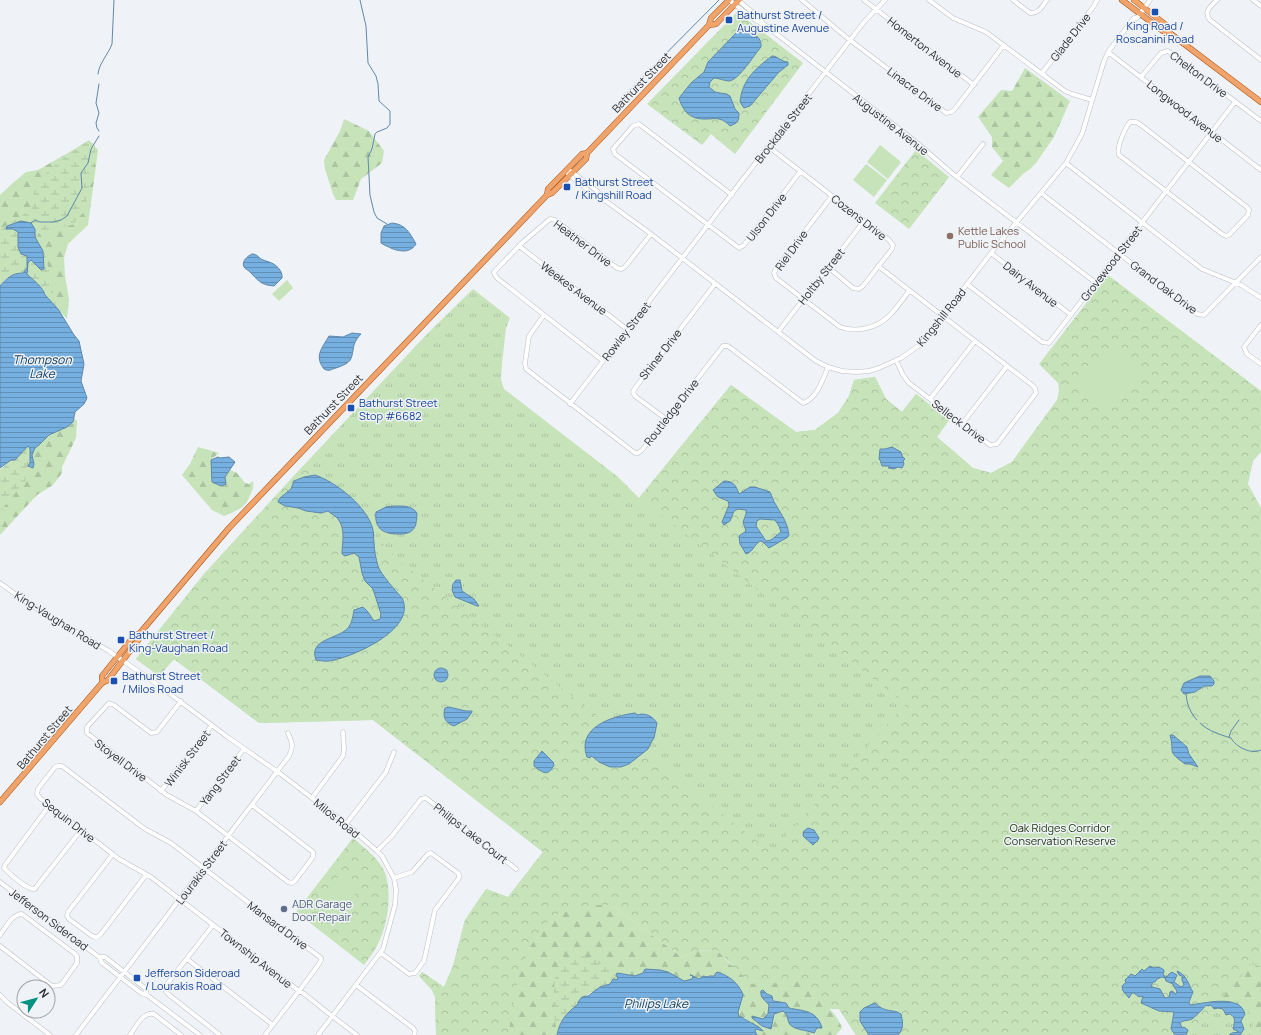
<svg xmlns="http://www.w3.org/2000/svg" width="1261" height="1035" viewBox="0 0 1261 1035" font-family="Manrope,sans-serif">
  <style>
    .grass { fill: url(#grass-tufts) }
    .forest { fill: url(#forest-firs) }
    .wetland { fill: url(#wetland-marsh) }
    .park { fill: url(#park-crowns) }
    .garden { fill: #c6e3ba }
    .water { fill: url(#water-rules); stroke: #6088ab; fill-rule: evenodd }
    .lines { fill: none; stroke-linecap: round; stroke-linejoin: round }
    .stream { stroke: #6088ab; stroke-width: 1 }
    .minor-casing { stroke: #babec2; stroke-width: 5 }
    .major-casing { stroke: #a55215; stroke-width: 6 }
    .minor { stroke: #fff; stroke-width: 4 }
    .major { stroke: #f0a46b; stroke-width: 5 }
    .transit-dot { fill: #1a4fb4; stroke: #eff2f6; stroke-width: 1.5 }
    .education-dot { fill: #8d6e63; stroke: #eff2f6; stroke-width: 1.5 }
    .service-dot { fill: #5c6f8a; stroke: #eff2f6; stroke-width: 1.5 }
    .labels { text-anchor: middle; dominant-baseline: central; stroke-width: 3; stroke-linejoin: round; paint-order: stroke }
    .transit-label { font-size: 11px; fill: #164399; stroke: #eff2f6; text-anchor: start }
    .street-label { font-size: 11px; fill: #2b2c2e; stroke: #eff2f6 }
    .education-label { font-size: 11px; fill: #785e54; stroke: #eff2f6; text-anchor: start }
    .park-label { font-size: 11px; fill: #19330a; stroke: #eff2f6 }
    .service-label { font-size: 11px; fill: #4e5e75; stroke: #eff2f6; text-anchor: start }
    .water-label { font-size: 12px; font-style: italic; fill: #143f60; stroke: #eff2f6 }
  </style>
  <defs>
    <pattern id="grass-tufts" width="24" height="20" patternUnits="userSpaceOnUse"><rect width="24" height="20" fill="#c6e3ba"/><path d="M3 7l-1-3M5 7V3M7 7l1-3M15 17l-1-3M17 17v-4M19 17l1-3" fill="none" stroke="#aac3a0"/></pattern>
    <pattern id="forest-firs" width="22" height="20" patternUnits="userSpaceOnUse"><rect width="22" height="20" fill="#c6e3ba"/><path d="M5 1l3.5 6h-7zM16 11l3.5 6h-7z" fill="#aac3a0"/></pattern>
    <pattern id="wetland-marsh" width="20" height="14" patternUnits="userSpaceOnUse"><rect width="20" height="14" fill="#c6e3ba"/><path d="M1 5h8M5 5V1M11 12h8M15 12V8" fill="none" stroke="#aac3a0"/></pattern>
    <pattern id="park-crowns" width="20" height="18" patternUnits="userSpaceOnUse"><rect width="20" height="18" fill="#c6e3ba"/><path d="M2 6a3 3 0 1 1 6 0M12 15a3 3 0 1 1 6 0" fill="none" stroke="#aac3a0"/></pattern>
    <pattern id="water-rules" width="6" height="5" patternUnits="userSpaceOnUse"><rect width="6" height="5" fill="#76b0e0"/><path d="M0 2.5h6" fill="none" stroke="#618fb6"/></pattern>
  </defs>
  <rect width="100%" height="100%" fill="#eff2f6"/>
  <path class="grass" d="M473,289L510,318L506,328L502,363L501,380L504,389L618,477L639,498L731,385L796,432L815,430L838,413L849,396L854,380L875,377L886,399L902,412L916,394L949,420L937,437L973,468L991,473L1012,462L1057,400L1261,620V1035H856L839,1009L610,904L514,1035H436L435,997L432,990L419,976L422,972L444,987L453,966L465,920L486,889L508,897L543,852L373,720L259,723L174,659L159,676L136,659L204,574L303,466L427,334Z"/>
  <path class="forest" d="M1025,68L1070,101L1054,137L1036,163L1030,169L1023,174L1009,188L991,175L1003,161L992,147V137L978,117L1001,90L1012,91Z
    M344,119L369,131L384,151L382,163L361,179L353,200H336L333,194L325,169L324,160L340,131Z
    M87,142L92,143L98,150L88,225L68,244L64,258L65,276L69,299L67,319L31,280L20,273C8,275 5,277 0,288V195L14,182L26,172L38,170Z
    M73,417L77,421L76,438L62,467V473L53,485L37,495L0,535V470L5,466L11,458L25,447L37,445L47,434L67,427L73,423Z
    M198,447L219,453L213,458V461L227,471L230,470L237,473L245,483L249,484L253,481C254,486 253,489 251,493C246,508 238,510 224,516L212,510L182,475L190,464Z
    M594,905H611L682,957L695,951L717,950L731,965L784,983L797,981C812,994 835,1008 842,1028L836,1035H756L751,1025L745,1018H737L691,982L617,984L589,993L574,1012L560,1023V1035H512L509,1031L514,997L520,971L531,945L553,915Z
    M1251,964L1261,967V1035H1249L1253,1025L1254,1018L1240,1005L1219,1002V977L1240,979Z"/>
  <path class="wetland" d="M89,140L95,146V159L91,173L85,211L72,225L41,231L38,234L46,257L56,306L31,280L20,273C8,275 5,277 0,288V230C10,222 22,217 32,208C32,200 33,193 36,186C42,173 76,148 89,140Z
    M26,447L27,462L25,481L0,512V470L5,466L11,458Z
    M578,955L592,958L602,965L621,974L638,979L589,993L574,1012L560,1023L559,1035H557C554,1017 551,986 558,968C560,965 563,961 565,958Z"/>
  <path class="park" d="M737,12L803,63L735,154L711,134L702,145L647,104Z
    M916,150L949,177L909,229L875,203Z
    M1108,275L1261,391V452L1253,461L1248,484L1261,508V957L1257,955L1192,1035H856L839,1009H830L797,981L784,983L751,984L717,950L695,951L682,957L611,905H594L553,915L531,945L520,971L514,997L509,1031L512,1035H436L435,997L432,990L419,976L422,972L444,987L453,966L465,920L486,889L508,897L543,852L373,720L259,723L174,659L159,676L136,659L204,574L303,466L402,563L771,852L906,704L639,498L731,385L796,432L815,430L838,413L849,396L854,380L875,377L886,399L902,412L916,394L949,420L937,437L973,468L991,473L1012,462L1057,400L1059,390L1058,383L1039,364Z
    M353,838C363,847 375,855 382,867C394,887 388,924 378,944C374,952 369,958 364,965L296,912Z"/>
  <path class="garden" d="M880,145L901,162L888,179L867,162Z
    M866,164L887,180L874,197L853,180Z
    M287,280L293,288L279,301L272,294Z
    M1116,342L1144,369L1103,411L1076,384Z
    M340,875L358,891L332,920L315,904Z"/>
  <path class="water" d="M737,32C748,33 762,33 761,47C754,55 739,80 729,81C724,81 719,78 714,78L710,82L709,87L715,92L726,94L730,96L735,109L739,113C739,121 738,123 730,126C727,123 724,120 719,119C716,118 711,119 707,119C691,120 683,112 679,98L691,83L704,72L708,62Z
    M772,56C778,56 781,62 788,62V65L779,72L750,106L744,108L740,102C742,80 755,69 772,56Z
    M21,221L31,223L35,229V237L43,251L44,269L41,270L31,260L28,263L27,274C33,280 43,287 45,295L58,309L74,335L79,341L84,364L81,381L87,398L84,404L75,412L73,422L67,427L49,435L39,445L35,448L32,455L34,464L33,468L28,466L30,463V449L28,446L15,460H11L0,468V286C7,278 12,273 23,273L27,268V256L21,254L18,247V232L13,229H6L7,226Z
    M392,223C405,224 410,233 416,244C408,257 391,249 381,243V233L384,226Z
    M252,254C258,254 258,258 263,260C265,261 267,261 269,262C276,264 283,271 282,278L274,286C260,285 258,280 249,271C248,270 245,269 244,267C241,261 248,256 252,254Z
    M352,333L361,334C358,337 355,341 354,345C351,360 353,362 336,368C331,369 330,372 324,369C314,356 322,348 329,336L343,337Z
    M892,447L901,452L902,456L905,459L903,461L904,464L902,468L898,467L894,469L889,468H888L890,466H882L880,460L879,459L880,449H885Z
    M218,457L220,458L229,457L235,462L225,477L226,484L221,486L212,482L211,460Z
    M315,475C336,482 368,507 373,530C374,534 373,538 374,542C374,550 376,559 378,566C381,575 396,591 402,598C417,628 357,655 334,660C328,662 322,661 316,660C308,639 338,639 348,628C352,623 353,616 354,610L363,607L368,612L374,621L380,619L381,614L373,589L365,581L362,573L359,557L354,553L345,556L342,554C342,543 346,529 338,519C336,516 331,514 328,511L321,513L306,511L298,508L285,506L278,502L280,498L291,489L294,481L304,477Z
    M724,481C733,481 736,485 739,494L750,487H755L770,492C772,496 773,501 776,505C782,516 787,521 789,535L788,537L769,548L763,542L760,541C754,545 753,552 746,554L740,544L739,536L746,531L743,522L746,514V510L738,509L734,511L730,521L724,525L722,522L729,505L728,501L718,497L713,490ZM760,519L775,520L779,526L781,532L771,540L766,541L756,526L757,521Z
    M394,506C403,506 411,505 417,513C417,528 413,535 397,534C383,534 374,528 376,512L386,507Z
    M456,580H460L462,591L474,599L479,606H477L455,597L452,590L453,584Z
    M434 675a7 7 0 1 1 14 0a7 7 0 1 1-14 0Z
    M1200,676H1210L1214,681V684L1212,686H1204L1195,692L1184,694L1181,690L1184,683Z
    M449,707L466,711H472V712L467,719L454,726C446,723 442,718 445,708Z
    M635,713L638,715C646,712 653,717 657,723L654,738L652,741L648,749L629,764L621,767H610L599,762L593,757L591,756L590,758L587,757C576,727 613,716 635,713Z
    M1170,735H1173L1187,747L1189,754L1198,767L1190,764H1185C1166,750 1175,754 1170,735Z
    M542,751L553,762L554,765C548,777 543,773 534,766V761Z
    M808,828L814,830L819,838L818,840L813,845L803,836L804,831Z
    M1150,966L1154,968L1159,967L1164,970V972L1163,974L1165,977L1168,976L1169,974L1172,972L1177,975L1174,982L1181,987L1184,985L1182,980V976L1179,975L1177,971C1187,975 1188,984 1193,992L1189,1002L1190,1005C1206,1003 1240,994 1245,1014L1241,1021L1244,1029L1240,1035H1229L1232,1033L1239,1032L1233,1029C1234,1023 1237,1018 1230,1014L1226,1015L1223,1009L1218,1008L1214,1009L1211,1005L1208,1006L1206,1005C1202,1010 1197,1015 1192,1019C1188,1021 1183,1020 1180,1023L1182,1028L1184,1027L1188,1030L1186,1035H1175L1171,1029L1174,1012L1159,1011L1141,1003L1143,996L1139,997L1134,993H1132L1129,998L1123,991L1122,986L1124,984L1126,983L1125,980L1131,974L1135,976L1142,969L1144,971ZM1162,977L1165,978L1166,981L1173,984L1174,987L1177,991L1176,994L1172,991L1170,992L1169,997L1165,998L1160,989L1152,987L1151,986L1153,982H1155L1157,979Z
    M645,969L660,970L668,972L684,981L692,979L693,976L690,975H691L699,979L703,976L708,977L709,976H715V974L717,972C728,975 739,983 743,995L738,1012L739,1017H742C749,1023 759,1025 763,1031L756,1029L755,1031L757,1035H557C560,1020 566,1014 578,1004V1002L582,997L588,996L600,987L610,984L613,979L617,980L618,977L616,976L617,973L635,976L643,973Z
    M763,990L767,994L772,996L773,1001L786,1003L789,1008C803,1011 817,1010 822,1028H817L814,1033C807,1030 792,1030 789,1023C787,1018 788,1015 783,1011L774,1014L771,1029L762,1026L752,1018V1016L763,1019L768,1014L769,1005C765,1000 760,998 761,991Z
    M875,1003C886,1014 892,1008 901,1014C903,1022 904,1029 898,1035H869L860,1021V1012L864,1008Z"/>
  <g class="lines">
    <path class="stream" d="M360,0L366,26L368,63L376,76L378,84L379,101L390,111V124L387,128L377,132L375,134L372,149L368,157L370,195L374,212L377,218L387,224
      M98,74C99,63 108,55 112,44L114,0
      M621,99L719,0
      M99,131L97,128L96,123L99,113L96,103L99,84
      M31,223L35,220L40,222H53L61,220L67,216L82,188L81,173L88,163L91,149L99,136
      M1186,694C1187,705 1190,712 1197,720
      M1200,723C1208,731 1221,735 1231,738C1236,747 1251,755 1261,750
      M1229,737L1231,731L1239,720"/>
    <defs>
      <path id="minor" d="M729,0L755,20L765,25L916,142L953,174L1096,283
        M738,0L758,17L763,24
        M802,0L846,37L946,113L951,112L954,110L1004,45
        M864,0L974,85
        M929,0L953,18L986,32L1065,91L1072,94L1092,100
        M1013,0L1030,13C1039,14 1042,6 1047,0
        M1217,0C1211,6 1203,12 1210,20L1261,60
        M1253,0L1261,6
        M1108,52L1261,170
        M1042,73L1094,6L1097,0
        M1141,77L1161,53L1168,51L1261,121
        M1130,122H1136L1141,125L1248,208L1249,210L1248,215L1229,235L1226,236L1222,234L1119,155C1116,148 1125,128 1130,122Z
        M769,147L889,240L893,245L892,249L863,286L859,289L853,288L828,267
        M1066,163L1202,269L1241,285L1261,298
        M568,169L597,191L602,197
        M568,174L594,195L603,199L651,234L816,361L828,367L842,371L856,372L869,371L879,368L901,358L921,344L995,248L1066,163L1082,134L1104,61L1108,52L1134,18H1137L1150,0
        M957,177L983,144
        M1041,193L1197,314L1204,315L1261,257
        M732,195L639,124L633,126L613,149L615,154L739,248L744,245L800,172
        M832,196L776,269L774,273L776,278L840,327C856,333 877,328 889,316C897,308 903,299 909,291
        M519,246L628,330
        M991,253L1071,315
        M878,266L1032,385L1035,388L1036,393L997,444L990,445L909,383L903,375L896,360
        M967,284L1042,342L1049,343L1235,102
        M544,315L529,336L525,363L526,369L635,453H638L642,450L723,346H728L803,403C817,399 823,379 828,367
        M1261,325L1244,347L1247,354L1261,364
        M778,332L864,221
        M603,361L497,278L495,275L494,272L523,242L550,219L555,220L617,268L621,269L625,267L651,234
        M930,399L975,341
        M570,404L864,22L885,0
        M666,419L635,396L633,392L635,388L715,284
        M962,424L1007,366
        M0,583L29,604L109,651L158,685L229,738L278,772L346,824L377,851L382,856L394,878L396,890L395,905L383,949L318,1035
        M181,701L157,732L151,733L114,705L109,703L87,727V733L167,795L196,811L288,882L292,883L295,881L313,857V852L252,805
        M161,791L212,725
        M312,798L343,756L344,749L343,732
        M49,806L5,865L4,868C10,874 27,890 35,889L37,886L81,830
        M196,811L244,749
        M346,824L386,772L394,752
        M377,851L392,836L421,799L426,798L516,869
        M113,854L68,912L67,916L69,919L92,936C96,938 98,937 101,934L146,875
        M0,882L99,957L102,963L141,993L147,995L200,1035
        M213,925L167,984L165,990L168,994L220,1035
        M0,935C6,927 12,914 22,914L74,953L77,956V963L61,985L52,986L0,946
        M381,953L409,974L415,973L424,961L435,910L459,878V875L458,873L431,853L428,854L412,872L394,878
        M99,957H105L145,988L147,995
        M187,959L273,1025
        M356,985L413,1028L415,1031L414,1035
        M0,995L8,1003L50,1035
        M76,1035L289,756C294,747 292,742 288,733
        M130,1035C136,1027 143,1011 154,1014L181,1035
        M265,1035L296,995L299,991L319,964L321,960V958L171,843L145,829L62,766H58L55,767L38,789L37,794L40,798L119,859L151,877L299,991L303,993L332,1016L357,1035"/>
      <path id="major" d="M1122,0L1163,31L1171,34L1261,102
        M1134,0L1166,25L1171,34
        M709,25L716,24L739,0
        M547,195L548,189L582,154L587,153L709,25L711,18L729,0
        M102,683V676L134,636L140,633L229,528L547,195L552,193L586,159L587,153
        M0,802L102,683L108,680L139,639L140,633"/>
    </defs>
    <use href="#minor" class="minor-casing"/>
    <use href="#major" class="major-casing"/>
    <use href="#minor" class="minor"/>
    <use href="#major" class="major"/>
  </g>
  <g class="transit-dot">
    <rect x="1151" y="8" width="8" height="8" rx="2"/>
    <rect x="725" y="16" width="8" height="8" rx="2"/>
    <rect x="563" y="183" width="8" height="8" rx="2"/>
    <rect x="347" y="404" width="8" height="8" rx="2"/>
    <rect x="117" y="636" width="8" height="8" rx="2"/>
    <rect x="110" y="677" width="8" height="8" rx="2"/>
    <rect x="133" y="974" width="8" height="8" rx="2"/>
  </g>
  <circle class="education-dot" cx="950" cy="236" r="4"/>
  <circle class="service-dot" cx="284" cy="909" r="4"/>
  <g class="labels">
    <g class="transit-label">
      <text x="737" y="14">Bathurst Street /<tspan x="737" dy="13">Augustine Avenue</tspan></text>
      <text x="1155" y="25" text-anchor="middle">King Road /<tspan x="1155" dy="13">Roscanini Road</tspan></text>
      <text x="575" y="181">Bathurst Street<tspan x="575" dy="13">/ Kingshill Road</tspan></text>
      <text x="359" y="402">Bathurst Street<tspan x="359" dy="13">Stop #6682</tspan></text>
      <text x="129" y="634">Bathurst Street /<tspan x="129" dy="13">King-Vaughan Road</tspan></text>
      <text x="122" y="675">Bathurst Street<tspan x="122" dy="13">/ Milos Road</tspan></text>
      <text x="145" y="972">Jefferson Sideroad<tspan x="145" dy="13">/ Lourakis Road</tspan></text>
    </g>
    <g class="street-label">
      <text transform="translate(1070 37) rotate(-52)">Glade Drive</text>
      <text transform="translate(925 47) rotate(38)">Homerton Avenue</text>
      <text transform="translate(1199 74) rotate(37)">Chelton Drive</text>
      <text transform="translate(641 82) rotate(-46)">Bathurst Street</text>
      <text transform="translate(915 89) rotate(37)">Linacre Drive</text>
      <text transform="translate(1185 111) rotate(38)">Longwood Avenue</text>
      <text transform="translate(891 124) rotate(38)">Augustine Avenue</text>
      <text transform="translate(783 128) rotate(-52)">Brockdale Street</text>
      <text transform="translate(766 217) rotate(-52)">Ulson Drive</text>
      <text transform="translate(859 217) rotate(38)">Cozens Drive</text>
      <text transform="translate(583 243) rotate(37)">Heather Drive</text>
      <text transform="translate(791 250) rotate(-54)">Riel Drive</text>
      <text transform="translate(1111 263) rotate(-52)">Grovewood Street</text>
      <text transform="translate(821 276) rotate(-52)">Holtby Street</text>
      <text transform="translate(1031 284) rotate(38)">Dairy Avenue</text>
      <text transform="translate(1164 287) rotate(37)">Grand Oak Drive</text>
      <text transform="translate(574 288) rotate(37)">Weekes Avenue</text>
      <text transform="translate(941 317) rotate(-51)">Kingshill Road</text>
      <text transform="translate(626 331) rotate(-52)">Rowley Street</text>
      <text transform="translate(660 354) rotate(-52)">Shiner Drive</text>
      <text transform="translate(333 404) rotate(-46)">Bathurst Street</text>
      <text transform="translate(671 412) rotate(-52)">Routledge Drive</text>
      <text transform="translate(959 421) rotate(37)">Selleck Drive</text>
      <text transform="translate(58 620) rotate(32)">King-Vaughan Road</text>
      <text transform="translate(44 737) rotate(-50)">Bathurst Street</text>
      <text transform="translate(187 758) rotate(-53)">Winisk Street</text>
      <text transform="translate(121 760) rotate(37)">Stoyell Drive</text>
      <text transform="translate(220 780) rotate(-53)">Yang Street</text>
      <text transform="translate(337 818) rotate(39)">Milos Road</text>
      <text transform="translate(69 820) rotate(38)">Sequin Drive</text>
      <text transform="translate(471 833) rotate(38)">Philips Lake Court</text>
      <text transform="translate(201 872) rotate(-53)">Lourakis Street</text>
      <text transform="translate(49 919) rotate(37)">Jefferson Sideroad</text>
      <text transform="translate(278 925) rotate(37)">Mansard Drive</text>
      <text transform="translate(256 958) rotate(38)">Township Avenue</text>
    </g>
    <g class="education-label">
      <text x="958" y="230">Kettle Lakes<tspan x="958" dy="13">Public School</tspan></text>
    </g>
    <g class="park-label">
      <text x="1060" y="827">Oak Ridges Corridor<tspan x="1060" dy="13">Conservation Reserve</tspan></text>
    </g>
    <g class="service-label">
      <text x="292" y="903">ADR Garage<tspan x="292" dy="13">Door Repair</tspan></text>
    </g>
    <g class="water-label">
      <text x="42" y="359">Thompson<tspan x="42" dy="14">Lake</tspan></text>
      <text x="656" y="1003">Philips Lake</text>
    </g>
  </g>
  <g transform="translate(36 999) rotate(54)"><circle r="19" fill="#eff2f6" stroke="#a1a3a6"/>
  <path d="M0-3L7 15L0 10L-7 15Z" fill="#009280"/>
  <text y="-6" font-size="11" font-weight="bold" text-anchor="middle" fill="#2b2c2e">N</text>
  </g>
</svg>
